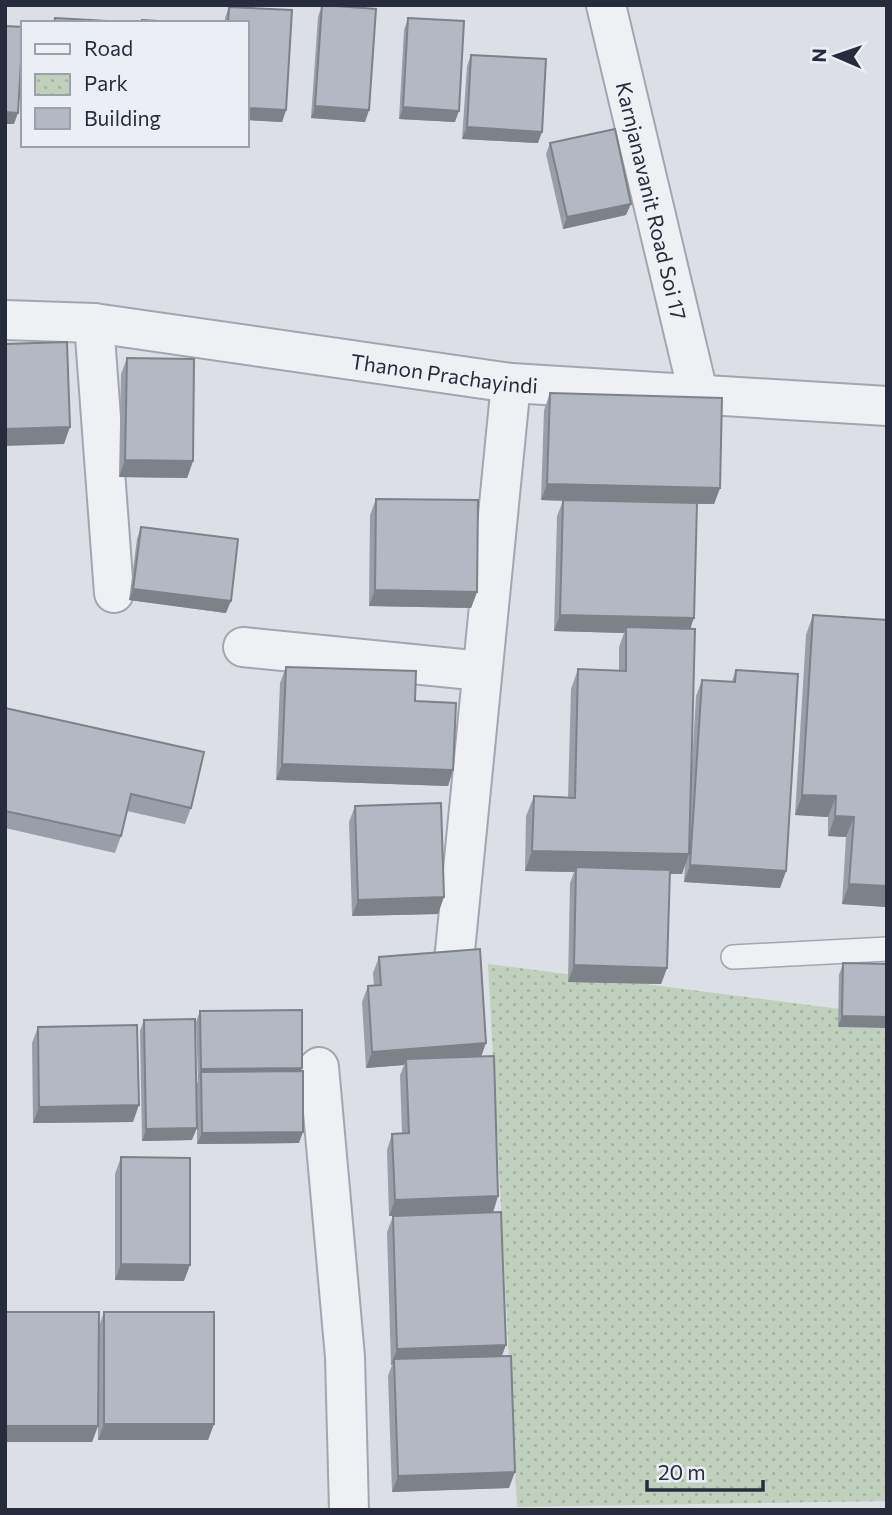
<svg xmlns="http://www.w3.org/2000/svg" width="892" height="1515" viewBox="0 0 892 1515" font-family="Commissioner,sans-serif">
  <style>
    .park { fill: url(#park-dots) }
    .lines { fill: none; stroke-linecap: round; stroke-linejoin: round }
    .service-casing { stroke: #a2a6b0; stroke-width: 26 }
    .minor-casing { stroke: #a2a6b0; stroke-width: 42 }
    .tertiary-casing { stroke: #a2a6b0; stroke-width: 42 }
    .service { stroke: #eef0f4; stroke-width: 23 }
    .minor { stroke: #eef0f4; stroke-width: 38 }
    .tertiary { stroke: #eef0f4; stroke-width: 38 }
    .wall { fill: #9a9ea8 }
    .shaded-wall { fill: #7d8188 }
    .building { fill: #b3b8c3; stroke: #7d8188; stroke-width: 2 }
    .labels { text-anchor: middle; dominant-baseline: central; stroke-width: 7; stroke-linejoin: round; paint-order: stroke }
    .street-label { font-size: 21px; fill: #262c3c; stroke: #ebeef4 }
  </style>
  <defs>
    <pattern id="park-dots" width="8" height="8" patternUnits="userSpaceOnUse" patternTransform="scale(1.75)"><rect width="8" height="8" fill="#c0d0bd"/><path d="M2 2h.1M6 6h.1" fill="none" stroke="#a5b3a3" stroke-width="1.8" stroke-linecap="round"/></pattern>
  </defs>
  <rect width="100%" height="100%" fill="#dcdfe6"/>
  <path class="park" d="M488,964L887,1015V1501L517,1507Z"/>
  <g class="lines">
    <defs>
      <path id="service" d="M733,957L887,949"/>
      <g id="minor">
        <path id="s1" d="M606,5L699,397"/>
        <path d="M94,323L114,593"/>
        <path d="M243,647L482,671"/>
        <path d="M454,961L511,383"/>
        <path d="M319,1067L345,1357L349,1510"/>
      </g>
      <g id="tertiary">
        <path id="s2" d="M5,320L94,323L511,383L887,406"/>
      </g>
    </defs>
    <use href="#service" class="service-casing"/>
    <use href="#minor" class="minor-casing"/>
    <use href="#tertiary" class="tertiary-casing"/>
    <use href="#service" class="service"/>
    <use href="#minor" class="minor"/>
    <use href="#tertiary" class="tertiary"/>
  </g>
  <path class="wall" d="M322,5L369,110L365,122L311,118L318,17Z
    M229,7L292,10L286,110L282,122L247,120V23H225V18Z
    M408,18L455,122L399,119L404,30Z
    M471,55L538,143L462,139L467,66Z
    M550,143L626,215L563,229L546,154Z
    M127,358L193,461L187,478L119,477L121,374Z
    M550,393L720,488L714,504H697L691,629L692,764L696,696L702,680L732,681L736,670L786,871L780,888L684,882L685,865L682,874H669L667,968L661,984L568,982L570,883L574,872L525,871L526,816L534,796L568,797L571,689L578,669L619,671V647L624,633L554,631L557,516L563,501L541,500L544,410Z
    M376,499L477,592L471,608L369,606L370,515Z
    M141,527L226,613L129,600L137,539Z
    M813,615L887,907L842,904L846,837L828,836V817L795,815L806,635Z
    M286,667L415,701L453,770L448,786L276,780L280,683Z
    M5,708L191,808L185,824L127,811L121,836L115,853L5,828Z
    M355,806L438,914L352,916L349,822Z
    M379,957L482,1056L502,1356L509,1488L392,1492L388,1376L392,1365H391L387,1232L393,1216H389L387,1150L392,1134H402L400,1075L404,1065L366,1068L362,1002L368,986H374L373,973Z
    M843,963L887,964L838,1027L839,975Z
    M200,1011L302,1068L301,1071L299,1143L197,1144V1083L198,1081L196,1022Z
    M144,1020L192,1140L142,1141L140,1031Z
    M38,1027L133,1122L33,1123L32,1043Z
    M121,1157L184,1281L115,1280V1174Z
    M104,1312L214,1424L208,1440H98V1426L92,1442L99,1326Z"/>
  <path class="shaded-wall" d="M315,106L369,110L365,122L311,118Z
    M403,107L459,111L455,122L399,119Z
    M247,108L286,110L282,122L247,120Z
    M5,112L18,113L14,124H5Z
    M467,127L542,132L538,143L462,139Z
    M631,204L626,215L563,229L567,217Z
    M70,427L64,444L5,446V429Z
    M125,460L193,461L187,478L119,477Z
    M547,484L720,488L714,504L541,500Z
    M133,589L231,601L226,613L129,600Z
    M375,590L477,592L471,608L369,606Z
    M560,615L694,618L688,635L626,627L624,633L554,631Z
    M282,764L453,770L448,786L276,780Z
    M802,795L836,796L828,817L795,815Z
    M835,816L854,817L846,837L828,836Z
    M532,851L689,854L682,874L576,872V867L574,872L525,871Z
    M690,865L786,871L780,888L684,882Z
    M849,884L887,886V907L842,904Z
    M444,897L438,914L352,916L358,900Z
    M574,965L667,968L661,984L568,982Z
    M842,1016L887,1017V1028L838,1027Z
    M486,1043L480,1060L406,1059L404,1065L366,1068L372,1052Z
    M302,1068L298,1079L201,1072L197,1081L201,1069Z
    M139,1105L133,1122L33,1123L39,1107Z
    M197,1128L192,1140L142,1141L146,1129Z
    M303,1132L299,1143L197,1144L202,1133Z
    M498,1196L493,1213L389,1216L395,1200Z
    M121,1264L190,1265L184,1281L115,1280Z
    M506,1345L500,1361L394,1359L392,1365H391L397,1349Z
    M104,1424H214L208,1440H98Z
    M5,1426H98L92,1442H5Z
    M515,1472L509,1488L392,1492L398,1476Z"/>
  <path class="building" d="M322,5L376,9L369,110L315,106Z
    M229,7L292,10L286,110L247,108V23H228Z
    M55,18L107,21V23H54Z
    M408,18L464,21L459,111L403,107Z
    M142,20L193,23H142Z
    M5,26L23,27L18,113L5,112Z
    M471,55L546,59L542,132L467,127Z
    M615,129L631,204L567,217L550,143Z
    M67,342L70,427L5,429V344Z
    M127,358L194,359L193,461L125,460Z
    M550,393L722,398L720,488L547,484Z
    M376,499L478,500L477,592L375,590Z
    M563,500L697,503L694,618L560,615Z
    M141,527L238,539L231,601L133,589Z
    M813,615L887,620V886L849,884L854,817L835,816L836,796L802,795Z
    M626,627L695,629L689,854L532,851L534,796L575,798L578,669L626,671Z
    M286,667L416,671L415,701L456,703L453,770L282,764Z
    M736,670L798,674L786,871L690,865L702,680L735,682Z
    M5,708L204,752L191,808L131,794L121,836L5,811Z
    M441,803L444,897L358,900L355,806Z
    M576,867L670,870L667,968L574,965Z
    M480,949L486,1043L372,1052L368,986L381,985L379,957Z
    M843,963L887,964V1017L842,1016Z
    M302,1010V1068L201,1069L200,1011Z
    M195,1019L197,1128L146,1129L144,1020Z
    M137,1025L139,1105L39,1107L38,1027Z
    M494,1056L498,1196L395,1200L392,1134L409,1133L406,1059Z
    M303,1071V1132L202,1133L201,1072Z
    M121,1157L190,1158V1265L121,1264Z
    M501,1212L506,1345L397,1349L393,1216Z
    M5,1312H99L98,1426H5Z
    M104,1312H214V1424H104Z
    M511,1356L515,1472L398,1476L394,1359Z"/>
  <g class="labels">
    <g class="street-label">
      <text stroke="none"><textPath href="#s1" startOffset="201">Karnjanavanit Road Soi 17</textPath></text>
      <text stroke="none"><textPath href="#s2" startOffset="443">Thanon Prachayindi</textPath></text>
    </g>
  </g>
  <rect width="892" height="1515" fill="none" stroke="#262c3c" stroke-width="14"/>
  <rect x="21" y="21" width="228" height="126" fill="#ebeef4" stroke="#9ca0aa" stroke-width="2"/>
  <rect x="35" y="44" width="35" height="10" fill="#eef0f4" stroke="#9ca0aa" stroke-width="2"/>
  <text x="84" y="56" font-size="21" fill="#262c3c">Road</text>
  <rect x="35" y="74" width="35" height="21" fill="url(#park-dots)" stroke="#9ca0aa" stroke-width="2"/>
  <text x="84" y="91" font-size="21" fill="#262c3c">Park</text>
  <rect x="35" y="108" width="35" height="21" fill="#b3b8c3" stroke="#9ca0aa" stroke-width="2"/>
  <text x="84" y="126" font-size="21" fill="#262c3c">Building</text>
  <g transform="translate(836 56) rotate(272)" stroke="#ebeef4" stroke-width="5" paint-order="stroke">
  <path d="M0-5L12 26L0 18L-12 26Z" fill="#262c3c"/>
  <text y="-10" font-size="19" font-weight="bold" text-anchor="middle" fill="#262c3c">N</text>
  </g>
  <path d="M647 1480v10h116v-10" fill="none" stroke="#262c3c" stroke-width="3.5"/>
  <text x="658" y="1480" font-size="21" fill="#262c3c" stroke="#ebeef4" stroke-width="5" paint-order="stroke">20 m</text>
</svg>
